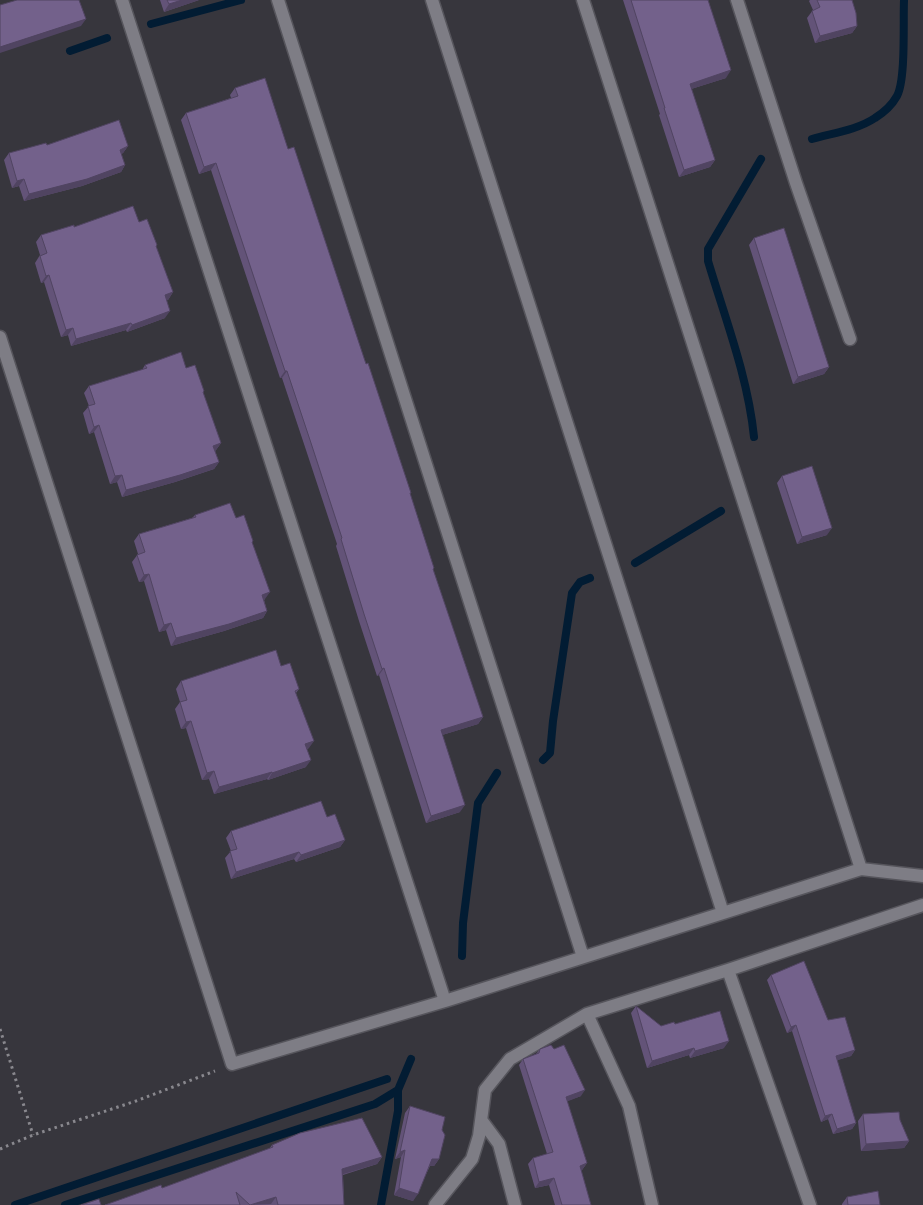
<svg xmlns="http://www.w3.org/2000/svg" width="923" height="1205" viewBox="0 0 923 1205" font-family="'Zilla Slab',serif">
  <style>
    .lines { fill: none; stroke-linecap: round; stroke-linejoin: round }
    .stream { stroke: #021c33; stroke-width: 8 }
    .minor-casing { stroke: #56555c; stroke-width: 15 }
    .path { stroke: #89888e; stroke-width: 3; stroke-dasharray: 2.5 4; stroke-linecap: butt }
    .minor { stroke: #7e7d85; stroke-width: 12 }
    .wall { fill: #635378 }
    .shaded-wall { fill: #504461 }
    .building { fill: #73618b; stroke: #504461 }
  </style>
  <rect width="100%" height="100%" fill="#37363d"/>
  <g class="lines">
    <path class="stream" d="M151,24L241,0
      M70,51L107,38
      M812,139C833,133 857,130 875,118C883,113 892,105 897,96C906,79 903,22 904,0
      M754,437C748,377 725,318 708,261V249L761,159
      M635,563L721,511
      M543,760L550,753L553,721L572,593L580,582L590,578
      M462,956L463,923L478,803L497,773
      M15,1205L387,1079
      M65,1205L375,1104L398,1090
      M381,1205L398,1111V1090L411,1059"/>
    <defs>
      <path id="minor" d="M122,0L445,1001L723,913L432,0
        M278,0L583,957
        M583,0L861,869L723,913
        M737,0L796,183L850,339
        M0,337L232,1064L445,1001
        M861,869L923,876
        M728,970L810,1205
        M587,1014L629,1106L652,1205
        M482,1121L499,1144L515,1205
        M435,1205L472,1159L479,1136L485,1090L510,1059L587,1014L728,970L923,905"/>
    </defs>
    <use href="#minor" class="minor-casing"/>
    <path class="path" d="M0,1029L33,1135
      M0,1149L33,1135L136,1101L215,1071"/>
    <use href="#minor" class="minor"/>
  </g>
  <path class="wall" d="M160,0H199L164,12Z
    M623,0H708L726,78L691,89L715,160L710,167L679,177L659,115L660,114Z
    M810,0H852L857,26L852,33L815,43L807,18L813,10L809,1Z
    M235,88L288,149L366,364L411,493L410,494L433,570L483,717L478,724L442,735L460,812L426,823L379,675L377,676L359,621L336,546L337,544L306,450L282,378H280L211,170L199,174L181,120L186,113L231,98L230,95Z
    M47,145L128,146L123,153L121,154L125,165L121,172L82,186L24,201L19,186L12,188L4,160L9,153Z
    M139,222L156,247L173,292L168,300H166L165,318L127,332L126,330L71,346L68,335L61,337L44,282L41,283L35,263L40,255L36,242L41,235L74,227Z
    M754,238L829,367L824,374L793,384L749,245Z
    M145,365L186,368L204,391L203,393L221,443L216,450L215,451L219,462L214,469L175,482L122,497L117,482L110,484L94,432L89,434L83,413L89,406L84,393L89,386L142,370Z
    M782,476L827,535L797,544L777,483Z
    M195,515L236,518L252,543L265,599L264,600L267,611L263,618L224,631L171,646L166,630L159,632L144,581L139,582L132,562L138,554L134,541L139,534L192,518Z
    M281,666L299,689L296,693L309,748L307,749L306,767L268,780L267,779L214,794L209,779L202,780L186,728L181,729L175,709L180,702L176,689L181,681Z
    M327,817L345,840L340,847L296,862L294,859L231,879L225,858L231,851L226,838L231,831Z
    M771,975L828,1020L855,1050L851,1056L837,1060L856,1123L852,1129L833,1134L828,1119L821,1122L792,1031L787,1033L767,980Z
    M636,1006L661,1026L675,1024L724,1048L690,1058L689,1055L647,1068L631,1013Z
    M540,1049L581,1096L567,1101L587,1163L582,1170H581L591,1205H555L549,1185L535,1188L528,1164L533,1158L547,1154L519,1065L523,1059L536,1054Z
    M410,1106L442,1130L439,1159L434,1166H430L413,1201L394,1195L401,1157L395,1159L405,1113Z
    M863,1114L900,1120L909,1141L904,1148L861,1151L858,1121Z
    M272,1145L382,1157L377,1164L343,1175L344,1205H105L162,1188L269,1149Z
    M847,1197L880,1205H842V1204Z"/>
  <path class="shaded-wall" d="M182,0H199L164,12L169,4Z
    M86,19L81,26L0,53V47Z
    M857,26L852,33L815,43L820,36Z
    M731,70L726,78L685,91L690,84Z
    M128,146L123,153L115,157L120,150Z
    M715,160L710,167L679,177L684,170Z
    M216,163L211,170L199,174L204,167Z
    M125,165L121,172L82,186L24,201L29,194Z
    M24,179L19,186L12,188L17,181Z
    M49,275L44,282L41,283L46,276Z
    M173,292L168,300L160,303L165,295Z
    M170,311L165,318L127,332L132,325Z
    M131,323L126,330L71,346L76,339Z
    M73,328L68,335L61,337L66,330Z
    M829,367L824,374L793,384L798,377Z
    M285,371H287L282,378H280Z
    M99,425L94,432L89,434L94,427Z
    M221,443L216,450L208,453L213,446Z
    M219,462L214,469L175,482L122,497L126,490Z
    M122,475L117,482L110,484L115,476Z
    M832,528L827,535L797,544L802,537Z
    M149,574L144,581L139,582L144,575Z
    M270,592L265,599L257,602L262,595Z
    M267,611L263,618L224,631L171,646L176,638Z
    M171,623L166,630L159,632L164,625Z
    M384,668L379,675L377,676L382,669Z
    M483,717L478,724L436,737L441,730Z
    M191,721L186,728L181,729L186,722Z
    M314,741L309,748L300,751L305,744Z
    M311,760L306,767L268,780L272,773Z
    M214,771L209,779L202,780L207,773Z
    M272,772L267,779L214,794L219,787Z
    M465,805L460,812L426,823L431,816Z
    M345,840L340,847L296,862L301,855Z
    M299,852L294,859L231,879L236,872Z
    M796,1025L792,1031L787,1033L791,1027Z
    M729,1041L724,1048L690,1058L695,1051Z
    M694,1048L689,1055L647,1068L652,1061Z
    M855,1050L851,1056L832,1062L836,1056Z
    M585,1090L581,1096L561,1104L566,1097Z
    M832,1114L828,1119L821,1122L825,1116Z
    M856,1123L852,1129L833,1134L837,1129Z
    M909,1141L904,1148L861,1151L866,1144Z
    M405,1150L401,1157L395,1159L400,1152Z
    M382,1157L377,1164L337,1176L342,1169Z
    M432,1159H439L434,1166H427Z
    M587,1163L582,1170L575,1172L580,1166Z
    M554,1178L549,1185L535,1188L539,1182Z
    M399,1188L418,1194L413,1201L394,1195Z
    M276,1197L271,1204L250,1205Z"/>
  <path class="building" d="M17,0H79L86,19L0,47V5Z
    M167,0H182L169,4Z
    M631,0H708L731,70L690,84L715,160L684,170L664,108H665Z
    M817,0H852L856,13L857,26L820,36L812,11L820,7Z
    M265,78L288,149L294,147L366,364L368,363L411,493H410L434,568L433,569L483,717L441,730L465,805L431,816L384,668L382,669L364,614L341,539L342,538L311,443L287,371H285L216,163L204,167L186,113L238,96L235,88Z
    M119,120L128,146L120,150L125,165L87,179L29,194L24,179L17,181L9,153L46,143L47,145Z
    M133,206L139,222L147,219L157,245L156,246L173,292L165,295L170,311L132,325L131,323L76,339L73,328L66,330L49,275L46,276L40,256L47,253L41,235L74,225V227Z
    M784,228L829,367L798,377L754,238Z
    M181,352L186,368L195,365L204,391L203,392L221,443L213,446L219,462L180,475L126,490L122,475L115,476L99,425L94,427L88,406L95,404L89,386L147,368L145,365Z
    M812,466L832,528L802,537L782,476Z
    M230,503L236,518L244,515L253,541L252,542L270,592L262,595L267,611L229,624L176,638L171,623L164,625L149,574L144,575L137,555L145,552L139,534L196,517L195,515Z
    M276,650L281,666L290,663L299,689L295,691L314,741L305,744L311,760L272,773V772L219,787L214,771L207,773L191,721L186,722L180,702L187,700L181,681Z
    M321,801L327,817L335,814L345,840L301,855L299,852L236,872L230,851L237,849L231,831Z
    M804,961L828,1020L845,1017L855,1050L836,1056L856,1123L837,1129L832,1114L825,1116L796,1025L791,1027L771,975Z
    M636,1006L661,1026L674,1022L675,1024L720,1011L729,1041L695,1051L694,1048L652,1061Z
    M551,1045L554,1049L564,1045L585,1090L566,1097L587,1163L580,1166L591,1205H562L554,1178L539,1182L533,1158L553,1152L523,1059L539,1053L540,1049Z
    M410,1106L445,1117L442,1130L445,1135L439,1159H432L418,1194L399,1188L405,1150L400,1152Z
    M899,1112L900,1120L909,1141L866,1144L863,1114Z
    M362,1118L382,1157L342,1169L344,1205H278L276,1197L250,1205L236,1192L240,1205H105L161,1185L162,1188L273,1147L272,1145L300,1133Z
    M878,1191L880,1205H848L847,1197Z
    M99,1199L101,1205H81Z"/>
</svg>
